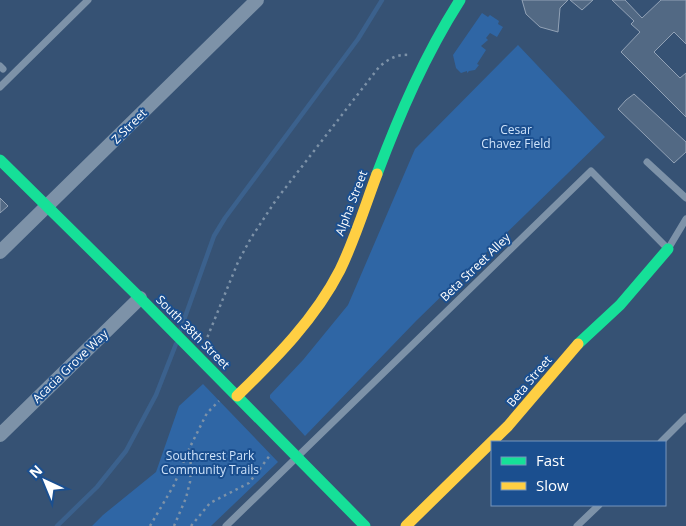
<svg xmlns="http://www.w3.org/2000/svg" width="686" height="526" viewBox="0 0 686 526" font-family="'Open Sans',sans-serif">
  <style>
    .green { fill: #2f66a5 }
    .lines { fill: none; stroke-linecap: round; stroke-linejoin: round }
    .stream { stroke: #3b618d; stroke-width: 4.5 }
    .building { fill: #526984; stroke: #92a2b6 }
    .path { stroke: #7d92a8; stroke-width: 2.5; stroke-dasharray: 2.5 4; stroke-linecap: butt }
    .lane { stroke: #7d92a8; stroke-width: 7 }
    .street { stroke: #7d92a8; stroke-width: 14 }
    .fast { stroke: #16e098; stroke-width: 11 }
    .slow { stroke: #ffcf43; stroke-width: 11 }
    .labels { text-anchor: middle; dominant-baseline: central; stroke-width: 4; stroke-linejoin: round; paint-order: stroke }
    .street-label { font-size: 12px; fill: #fff; stroke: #1b4f8f }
    .park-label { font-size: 12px; fill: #cfe3fa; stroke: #1b4f8f }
  </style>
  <rect width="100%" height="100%" fill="#365274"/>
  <path class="green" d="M482,13L488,17L490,15L499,21L498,24L503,27L497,37L490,33L486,38L488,40L481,46L486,50L477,64L479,65L475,70L469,71L467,73V71L461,73L456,68L453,55Z
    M518,45L605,137L416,321L305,436L270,398V395L303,360L348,305L415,149Z
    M203,384L278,462L211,526H92L103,515L156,472L179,406Z"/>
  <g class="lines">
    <path class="stream" d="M180,331L214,236L225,218L358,39L382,0
      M57,526L97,487L126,451L156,395L176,344"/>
  </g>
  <path class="building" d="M522,0H568L560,8L558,32L540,27L526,14Z
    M570,0H593L582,10Z
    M612,0H625L642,18L661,0H686V44L674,32L654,52L680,78L686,73V117L621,52L640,32L631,24L634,21Z
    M634,94L686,142V152L674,163L618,109L626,100Z
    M0,198L8,206L0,213Z"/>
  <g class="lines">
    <path class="path" d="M205,343L238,262L251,238L276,200L379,67C388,59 397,54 409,55
      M150,526L174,485L188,451
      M174,526L186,498L190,482L191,466L189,449L207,413L219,401
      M191,526L210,503L249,483L271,454"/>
    <path class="lane" d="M0,66L3,69
      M0,87L88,0
      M647,162L686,198
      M661,442L686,417
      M226,526L591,171L668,249L686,219
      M577,526L599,505"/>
    <path class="street" d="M0,252L257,0
      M0,435L140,298"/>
    <path class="fast" d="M0,160L140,298L365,526
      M377,174C400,113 425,55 460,0
      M578,344L620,305L668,249"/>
    <path class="slow" d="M237,396C276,358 315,319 340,270C355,239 365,206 377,174
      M406,526L508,426L578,344"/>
  </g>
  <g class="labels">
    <g class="street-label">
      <text transform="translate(129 126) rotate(-45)">Z Street</text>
      <text transform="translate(351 203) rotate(-69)">Alpha Street</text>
      <text transform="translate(475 267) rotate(-44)">Beta Street Alley</text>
      <text transform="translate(193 332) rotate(45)">South 38th Street</text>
      <text transform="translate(70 366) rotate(-44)">Acacia Grove Way</text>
      <text transform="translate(529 381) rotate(-50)">Beta Street</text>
    </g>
    <g class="park-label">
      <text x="516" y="129">Cesar<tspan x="516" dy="14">Chavez Field</tspan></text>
      <text x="210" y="455">Southcrest Park<tspan x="210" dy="14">Community Trails</tspan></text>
    </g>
  </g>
  <rect x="491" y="441" width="175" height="65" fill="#1b4f8f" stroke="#7695bc"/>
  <rect x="501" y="457" width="25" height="8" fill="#16e098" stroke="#7695bc"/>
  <text x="536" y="466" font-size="15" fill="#ffffff">Fast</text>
  <rect x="501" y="482" width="25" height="8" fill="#ffcf43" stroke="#7695bc"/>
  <text x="536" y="491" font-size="15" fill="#ffffff">Slow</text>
  <g transform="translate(45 481) rotate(316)" stroke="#1b4f8f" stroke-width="4" paint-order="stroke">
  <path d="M0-4L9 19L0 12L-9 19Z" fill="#ffffff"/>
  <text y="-8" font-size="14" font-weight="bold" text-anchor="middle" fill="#ffffff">N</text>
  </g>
</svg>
